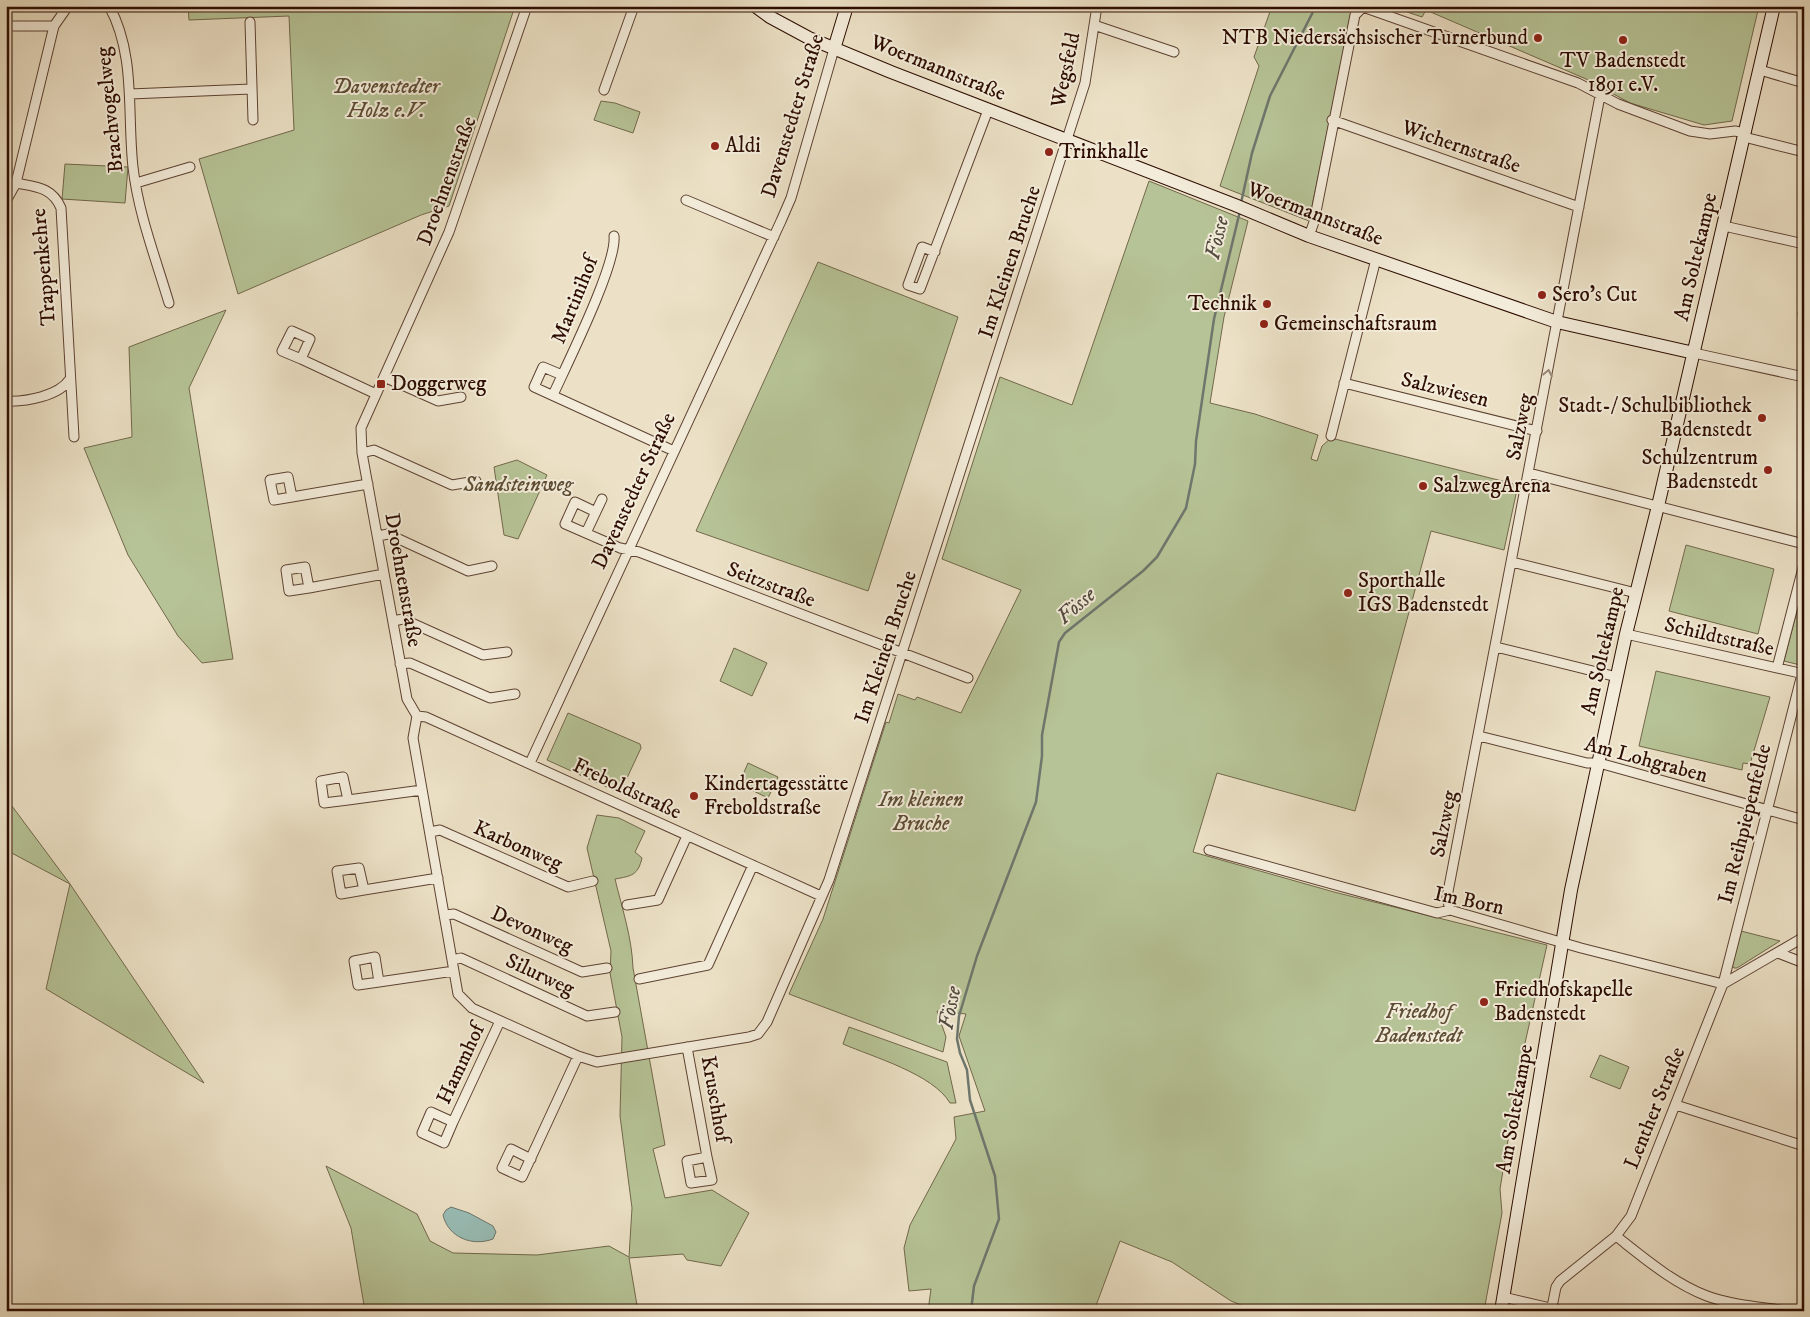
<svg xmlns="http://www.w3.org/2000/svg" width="1810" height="1317" viewBox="0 0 1810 1317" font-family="'IM FELL DW Pica',serif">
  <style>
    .green { fill: #b6c396; stroke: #72684b }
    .water { fill: #99bdb6; stroke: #6e776d }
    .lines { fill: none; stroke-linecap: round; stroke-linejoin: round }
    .stream { stroke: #6e776d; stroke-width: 2.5 }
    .street-casing { stroke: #5d4232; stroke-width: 11 }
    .secondary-casing { stroke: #2d0d00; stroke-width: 14 }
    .street { stroke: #f3ecda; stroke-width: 9 }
    .secondary { stroke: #f3ecda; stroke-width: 12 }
    .oneway { stroke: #9a8878 }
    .poi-dot { fill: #8f2418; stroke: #f3ecda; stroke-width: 2 }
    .labels { text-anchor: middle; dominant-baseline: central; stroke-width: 4; stroke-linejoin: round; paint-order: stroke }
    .poi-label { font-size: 21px; fill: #2d0d00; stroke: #f3ecda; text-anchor: start }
    .street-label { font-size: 21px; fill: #2d0d00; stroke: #f3ecda }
    .park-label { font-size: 21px; font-style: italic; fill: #5d4d34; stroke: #f3ecda }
    .water-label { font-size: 22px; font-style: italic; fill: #534b40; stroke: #f3ecda }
  </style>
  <rect width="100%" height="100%" fill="#ece1c6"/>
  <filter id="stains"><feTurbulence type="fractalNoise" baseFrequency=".004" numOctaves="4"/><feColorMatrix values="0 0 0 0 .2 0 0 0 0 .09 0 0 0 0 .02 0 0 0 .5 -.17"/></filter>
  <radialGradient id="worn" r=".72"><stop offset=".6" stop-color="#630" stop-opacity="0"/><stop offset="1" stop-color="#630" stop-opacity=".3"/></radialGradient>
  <path class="green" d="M188,6H515L449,206L421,215L238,294L199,159L294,130L289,16L189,20Z
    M1272,6H1353L1309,221L1220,186L1259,66L1254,57Z
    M1389,6H1759L1732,121L1704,125L1630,103L1586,79L1426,10L1422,17Z
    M601,101L615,103L640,112L633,133L594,120Z
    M65,164L128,167L125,203L62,199Z
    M1149,181L1248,221L1224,317L1210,403L1255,414L1318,435L1311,459L1317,461L1322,446L1331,438L1518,485L1504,550L1431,531L1355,811L1217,773L1193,852L1334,892L1547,945L1521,1061L1500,1189L1502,1213L1484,1311H1256L1231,1301L1172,1262L1120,1241L1094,1311H928L931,1289L909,1291L904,1248L910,1225L956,1139L954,1117L985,1111L959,1036L966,1014L937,1011L946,1037L943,1052L789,994L823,919L886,722L889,723L898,694L915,700L917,697L961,713L1021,590L942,559L1000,377L1072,405Z
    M818,262L958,317L868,591L696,531Z
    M226,310L189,388L233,659L202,663L178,636L128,555L84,448L132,437L129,347Z
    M517,460L547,475L518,539L504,535L494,467Z
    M1686,545L1774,569L1758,634L1669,611Z
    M1801,595L1804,596V666L1784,661Z
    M734,648L767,663L752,696L720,681Z
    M1656,671L1770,697L1750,764L1743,763L1742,770L1639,746Z
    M568,713L640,744L641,748L620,793L547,760Z
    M748,763L778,777L768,798L739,784Z
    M6,798L70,884L204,1083L46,989L70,884L6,850Z
    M597,815L619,818L645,831L635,852L642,858C638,875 632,876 615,879C622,908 632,938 633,968L665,1145L653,1149L665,1198L712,1190L749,1213L721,1266L687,1260L683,1254L629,1258L638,1311H365L351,1228L326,1166L417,1214L430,1241L453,1253L537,1255L609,1246L629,1257L632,1208L620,1116L622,1037L610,973L611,951L587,848Z
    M1741,931L1780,941L1737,968H1734L1732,965Z
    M849,1027L947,1062L956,1103H950C933,1074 873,1057 843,1044Z
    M1600,1055L1629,1067L1620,1089L1590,1077Z"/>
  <path class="water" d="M451,1207L469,1213L493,1226L496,1232L493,1239C472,1247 448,1237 443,1215L446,1210Z"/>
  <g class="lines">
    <path class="stream" d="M1241,203L1252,153L1270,96L1316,6
      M971,1311L974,1286L999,1219L995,1176L970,1100L967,1070L960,1053L957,1039L959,1016L977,956L1036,802L1042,756V735L1059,642L1065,633L1143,571L1157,557L1186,508L1195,464L1196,441L1214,319L1240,211"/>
    <defs>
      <path id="street" d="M109,6C136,54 127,114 133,167C138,213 156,259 169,303
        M250,22L253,120
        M1094,25L1174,52
        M6,26H54
        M1760,70L1804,83
        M604,90L634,6
        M130,94L251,89
        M1332,120L1579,207
        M1744,137L1804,152
        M16,183C36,187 52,187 61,208L74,437
        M136,183L190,167
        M686,200L774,237
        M6,201L16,183L54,26L68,6
        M1724,226L1804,244
        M1309,236L1314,222L1355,15L1363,7L1578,83L1618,104L1690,131L1710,134L1735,131L1745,133
        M935,252L922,247L908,285L920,289L988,110
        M1803,314L1804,312
        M1694,353L1804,377
        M301,359L282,351L292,331L310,339L301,359L376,394
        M562,375L543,367L534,387L674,451
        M384,377L438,401L461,397
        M1344,383L1537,431
        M553,395C567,364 617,264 614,236
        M6,401C26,402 59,396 70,379
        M1331,436L1376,259
        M362,453L374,450L452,485L476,481
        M1529,473L1804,544
        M292,497L274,500L270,480L288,477L292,497L368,484
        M596,512L575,502L565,524L620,548L639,552L968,678
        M586,533L602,499
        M378,536L388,534L468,571L492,566
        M1512,562L1636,593
        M309,588L289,591L286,570L305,567L309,588L384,574
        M393,621L403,619L483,655L507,652
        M1626,634L1804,674
        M1496,647L1617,677
        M400,664L410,663L490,698L515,694
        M1777,668L1804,564
        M417,716L413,738L458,994L472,1008L578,1056L597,1062L749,1037L758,1034L767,1022L829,880L1085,83L1097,6
        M417,716L407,699L362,453L361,428L449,232L527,6
        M417,716L426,717L821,896
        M1479,736L1587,763H1599L1804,820
        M530,763L781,221L791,198L834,49
        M348,800L324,803L321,781L343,777L348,800L422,790
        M430,832L440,830L568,887L593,881
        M1209,850L1437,913L1450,910L1581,948L1723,984L1802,674
        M364,890L341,894L337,871L359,868L364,890L438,878
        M627,905L658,900L687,836
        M1450,910L1447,897L1600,96
        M445,915L454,914L582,972L607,968
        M1778,953L1804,963
        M452,960L461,958L587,1016L615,1012
        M639,979L708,965L753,865
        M379,982L358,985L354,961L375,957L379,982L454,971
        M687,1047L707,1157L687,1161L691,1183L712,1180L707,1157
        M1676,1105L1804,1146
        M453,1122L444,1143L422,1133L431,1112L453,1122L500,1021
        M531,1159L511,1149L502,1168L522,1177L578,1056
        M1616,1236C1644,1258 1673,1283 1707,1296C1731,1305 1761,1307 1787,1311
        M1503,1297L1563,1311
        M1552,1307L1556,1287L1560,1281L1616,1236L1631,1216L1723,984L1804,937"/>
      <path id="secondary" d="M755,6L770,17L809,38L891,72L1235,205L1309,236L1557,322L1694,353
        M834,49L847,6
        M1501,1311L1571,890L1626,634L1658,506L1774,6"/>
    </defs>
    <use href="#street" class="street-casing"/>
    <use href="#secondary" class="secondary-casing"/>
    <use href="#street" class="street"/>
    <use href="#secondary" class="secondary"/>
  </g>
  <defs><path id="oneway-chevron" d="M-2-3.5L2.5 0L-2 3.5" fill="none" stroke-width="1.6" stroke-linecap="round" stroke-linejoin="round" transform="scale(1.25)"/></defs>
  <use class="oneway" href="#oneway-chevron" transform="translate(1548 373) rotate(-79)"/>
  <g class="poi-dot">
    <circle cx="1538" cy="38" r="5"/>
    <circle cx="1623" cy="40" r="5"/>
    <circle cx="715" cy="146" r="5"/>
    <circle cx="1049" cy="152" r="5"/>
    <circle cx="1542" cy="295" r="5"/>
    <circle cx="1267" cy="304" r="5"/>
    <circle cx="1264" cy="324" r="5"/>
    <rect x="376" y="379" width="10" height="10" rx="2.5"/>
    <circle cx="1762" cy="418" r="5"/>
    <circle cx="1768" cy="470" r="5"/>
    <circle cx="1423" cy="486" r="5"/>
    <circle cx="1348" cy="593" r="5"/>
    <circle cx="694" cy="796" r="5"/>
    <circle cx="1484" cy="1002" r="5"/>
  </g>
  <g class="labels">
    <g class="poi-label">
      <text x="1528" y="38" text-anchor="end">NTB Niedersächsischer Turnerbund</text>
      <text x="1623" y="61" text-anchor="middle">TV Badenstedt<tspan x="1623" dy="24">1891 e.V.</tspan></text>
      <text x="725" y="146">Aldi</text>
      <text x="1059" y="152">Trinkhalle</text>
      <text x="1552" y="295">Sero's Cut</text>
      <text x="1257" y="304" text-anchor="end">Technik</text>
      <text x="1274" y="324">Gemeinschaftsraum</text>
      <text x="391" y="384">Doggerweg</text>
      <text x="1752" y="406" text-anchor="end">Stadt-/ Schulbibliothek<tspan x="1752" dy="24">Badenstedt</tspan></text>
      <text x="1758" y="458" text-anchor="end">Schulzentrum<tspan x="1758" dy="24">Badenstedt</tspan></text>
      <text x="1433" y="486">SalzwegArena</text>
      <text x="1358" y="581">Sporthalle<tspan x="1358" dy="24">IGS Badenstedt</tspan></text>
      <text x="704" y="784">Kindertagesstätte<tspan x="704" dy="24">Freboldstraße</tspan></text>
      <text x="1494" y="990">Friedhofskapelle<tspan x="1494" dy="24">Badenstedt</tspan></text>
    </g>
    <g class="street-label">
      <text transform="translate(938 68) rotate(22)">Woermannstraße</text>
      <text transform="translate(1066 70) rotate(-78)">Wegsfeld</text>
      <text transform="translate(110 110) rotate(-96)">Brachvogelweg</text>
      <text transform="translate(793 116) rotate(-73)">Davenstedter Straße</text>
      <text transform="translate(1461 147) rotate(19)">Wichernstraße</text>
      <text transform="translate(447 181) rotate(-70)">Droehnenstraße</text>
      <text transform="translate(1315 214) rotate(21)">Woermannstraße</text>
      <text transform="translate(1696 257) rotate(-77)">Am Soltekampe</text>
      <text transform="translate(1010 262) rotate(-72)">Im Kleinen Bruche</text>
      <text transform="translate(44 267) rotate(-95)">Trappenkehre</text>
      <text transform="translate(575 300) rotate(-68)">Martinihof</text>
      <text transform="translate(1445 390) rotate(14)">Salzwiesen</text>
      <text transform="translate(1520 427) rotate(-79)">Salzweg</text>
      <text transform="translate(634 491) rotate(-65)">Davenstedter Straße</text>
      <text transform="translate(403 580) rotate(80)">Droehnenstraße</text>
      <text transform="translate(771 585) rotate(21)">Seitzstraße</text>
      <text transform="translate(1719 637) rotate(13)">Schildtstraße</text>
      <text transform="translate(886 647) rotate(-72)">Im Kleinen Bruche</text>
      <text transform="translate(1603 651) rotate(-77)">Am Soltekampe</text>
      <text transform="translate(1646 760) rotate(15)">Am Lohgraben</text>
      <text transform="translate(627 789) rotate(25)">Freboldstraße</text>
      <text transform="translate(1444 824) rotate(-79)">Salzweg</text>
      <text transform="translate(1745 824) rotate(-76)">Im Reihpiepenfelde</text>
      <text transform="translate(518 846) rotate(24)">Karbonweg</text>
      <text transform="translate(1469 901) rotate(12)">Im Born</text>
      <text transform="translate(532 930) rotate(24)">Devonweg</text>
      <text transform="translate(540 975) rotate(25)">Silurweg</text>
      <text transform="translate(461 1064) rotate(-65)">Hammhof</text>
      <text transform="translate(715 1099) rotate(80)">Kruschhof</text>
      <text transform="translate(1655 1108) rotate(-68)">Lenther Straße</text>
      <text transform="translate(1515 1109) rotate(-80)">Am Soltekampe</text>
    </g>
    <g class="park-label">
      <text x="386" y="87">Davenstedter<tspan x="386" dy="24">Holz e.V.</tspan></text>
      <text x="518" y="485">Sandsteinweg</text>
      <text x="921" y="800">Im kleinen<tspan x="921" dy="24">Bruche</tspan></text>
      <text x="1419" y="1012">Friedhof<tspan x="1419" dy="24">Badenstedt</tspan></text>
    </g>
    <g class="water-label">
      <text transform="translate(1217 238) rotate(-77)">Fösse</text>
      <text transform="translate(1076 606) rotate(-41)">Fösse</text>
      <text transform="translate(950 1008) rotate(-79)">Fösse</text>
    </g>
  </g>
  <rect width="1810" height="1317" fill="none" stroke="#ece1c6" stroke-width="25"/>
  <rect x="8" y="8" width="1795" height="1302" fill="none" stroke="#2d0d00" stroke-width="2.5"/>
  <rect x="12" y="12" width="1785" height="1292" fill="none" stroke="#2d0d00"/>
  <rect width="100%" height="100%" filter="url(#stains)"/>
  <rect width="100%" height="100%" fill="url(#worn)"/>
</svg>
